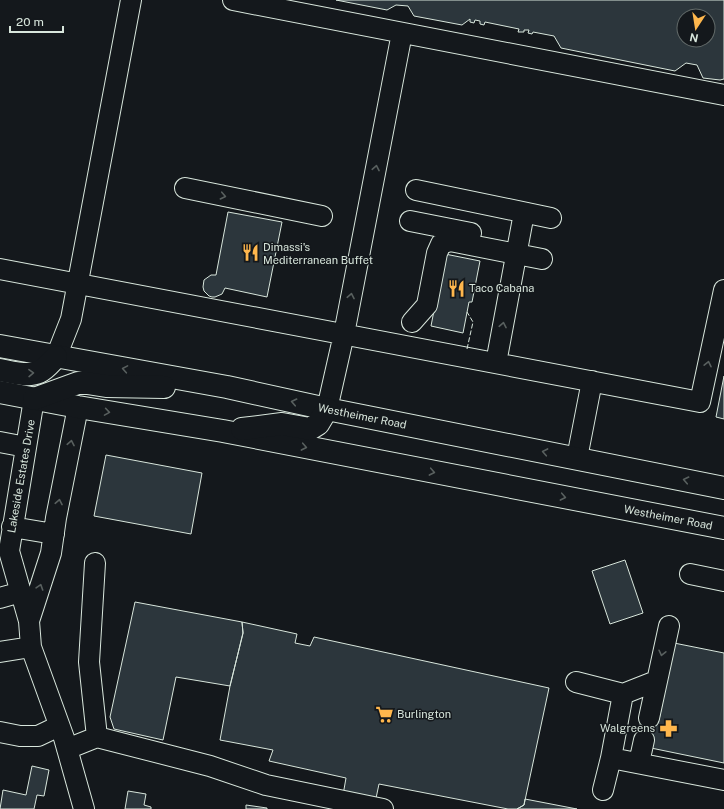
<svg xmlns="http://www.w3.org/2000/svg" width="724" height="809" viewBox="0 0 724 809" font-family="'Public Sans',sans-serif">
  <style>
    .building { fill: #2c363c; stroke: #d8e6dc; fill-rule: evenodd }
    .lines { fill: none; stroke-linecap: round; stroke-linejoin: round }
    .minor-casing { stroke: #d8e6dc; stroke-width: 22 }
    .major-casing { stroke: #d8e6dc; stroke-width: 24 }
    .minor { stroke: #14181c; stroke-width: 20 }
    .major { stroke: #14181c; stroke-width: 22 }
    .fence { stroke: #d8e6dc; stroke-width: 1; stroke-dasharray: 5 2; stroke-linecap: butt }
    .oneway { stroke: #59605f }
    .labels { text-anchor: middle; dominant-baseline: central; stroke-width: 3; stroke-linejoin: round; paint-order: stroke }
    .poi-label { font-size: 11px; fill: #d8e6dc; stroke: #14181c; text-anchor: start }
    .street-label { font-size: 11px; fill: #d8e6dc; stroke: #14181c }
  </style>
  <rect width="100%" height="100%" fill="#14181c"/>
  <path class="building" d="M336,0H724V79L720,80L703,78L697,65L686,63L675,71L561,48L554,36L533,32L532,34L528,33L529,30H524V32H518L519,29L485,22L484,25L480,24V21L475,20L474,23L470,22V19L462,25L414,16L408,6L396,5L387,10ZM684,16H708V40H684Z
    M228,212L282,222L267,297L225,288L222,294L215,297H212L209,296L204,291L203,287L204,280L211,275H216Z
    M445,254L480,261L472,302H469L463,333L431,326Z
    M724,376V419L716,417Z
    M106,455L202,473L191,534L94,516Z
    M625,560L643,613L610,624L592,571Z
    M135,602L242,622L243,633L230,686L176,677L163,740L114,729L110,717Z
    M242,622L297,634L295,643L310,646L314,637L549,688L524,805L517,809H508L379,784L375,803L343,795L346,778L269,761L273,750L220,740L230,686L243,633Z
    M674,643L724,653V763L651,748L637,739L642,716L659,720Z
    M32,766L49,770L44,796L37,795L34,809H0L3,790L26,795Z
    M128,791L146,794L144,805L151,807V809H125Z
    M525,799L577,809H517L524,805Z
    M246,805L267,808V809H246Z"/>
  <g class="lines">
    <defs>
      <path id="minor" d="M233,0L724,95
        M185,188L322,216
        M416,190L551,218
        M410,221L471,233
        M0,269L700,402L724,290
        M412,322L427,305L437,253L441,244L450,241L542,259
        M56,357L71,319L131,0
        M496,363L524,213
        M34,399L9,551L29,621L31,647L64,738L84,809
        M327,409L344,334L402,33
        M0,442L26,447
        M577,458L592,381
        M12,527L54,534
        M95,563L89,662L97,737
        M690,574L724,581
        M0,598L21,592
        M29,621L51,553L56,518L78,407
        M0,652L31,647
        M576,682L623,694
        M649,718L669,626
        M0,732L20,736H38L59,726
        M67,749L97,737L210,766L266,785L383,809
        M611,758L623,694L656,681
        M639,763L644,740
        M603,790L611,758L724,780"/>
      <g id="major">
        <path id="s1" d="M0,346L227,387L327,409L724,488"/>
        <path d="M0,370C11,372 28,377 39,372C46,369 51,362 56,357"/>
        <path id="s2" d="M0,392L78,407L223,431L724,528"/>
        <path d="M34,399L78,383H87L106,386L164,387"/>
        <path d="M242,429L282,424L310,429L318,424L327,409"/>
      </g>
    </defs>
    <use href="#minor" class="minor-casing"/>
    <use href="#major" class="major-casing"/>
    <use href="#minor" class="minor"/>
    <use href="#major" class="major"/>
    <path class="fence" d="M467,349L473,322L467,312"/>
  </g>
  <defs><path id="oneway-chevron" d="M-2-3.5L2.5 0L-2 3.5" fill="none" stroke-width="1.6" stroke-linecap="round" stroke-linejoin="round"/></defs>
  <g class="oneway">
    <use href="#oneway-chevron" transform="translate(376 168) rotate(-79)"/>
    <use href="#oneway-chevron" transform="translate(223 196) rotate(12)"/>
    <use href="#oneway-chevron" transform="translate(351 296) rotate(-79)"/>
    <use href="#oneway-chevron" transform="translate(503 325) rotate(-79)"/>
    <use href="#oneway-chevron" transform="translate(708 364) rotate(-78)"/>
    <use href="#oneway-chevron" transform="translate(125 369) rotate(-170)"/>
    <use href="#oneway-chevron" transform="translate(31 373) rotate(-1)"/>
    <use href="#oneway-chevron" transform="translate(294 402) rotate(-168)"/>
    <use href="#oneway-chevron" transform="translate(107 412) rotate(9)"/>
    <use href="#oneway-chevron" transform="translate(71 443) rotate(-79)"/>
    <use href="#oneway-chevron" transform="translate(304 447) rotate(11)"/>
    <use href="#oneway-chevron" transform="translate(545 452) rotate(-169)"/>
    <use href="#oneway-chevron" transform="translate(432 472) rotate(11)"/>
    <use href="#oneway-chevron" transform="translate(686 480) rotate(-168)"/>
    <use href="#oneway-chevron" transform="translate(563 497) rotate(11)"/>
    <use href="#oneway-chevron" transform="translate(59 502) rotate(-79)"/>
    <use href="#oneway-chevron" transform="translate(40 587) rotate(-72)"/>
    <use href="#oneway-chevron" transform="translate(662 653) rotate(103)"/>
  </g>
  <defs>
    <symbol id="restaurant-bare" viewBox="-9 -9 18 18"><path d="M-5-6h1v4h1v-4h1v4h1v-4h1v5L-1.5 .5V6h-2V.5L-5-1ZM5-6V6H3V1.5H1.5Q1.5-4 5-6Z" fill="#ffb74d" stroke="#14181c" stroke-width="2.5" paint-order="stroke"/></symbol>
    <symbol id="supermarket-bare" viewBox="-9 -9 18 18"><path d="M-6-5.5h2.5l.6 2H6L4.5 2H-2.5L-4.4-4H-6ZM-1.5 3.2a1.3 1.3 0 1 0 .1 0ZM3 3.2a1.3 1.3 0 1 0 .1 0Z" fill="#ffb74d" stroke="#14181c" stroke-width="2.5" paint-order="stroke"/></symbol>
    <symbol id="pharmacy-bare" viewBox="-9 -9 18 18"><path d="M-2-6h4v4h4v4h-4v4h-4v-4h-4v-4h4Z" fill="#ffb74d" stroke="#14181c" stroke-width="2.5" paint-order="stroke"/></symbol>
  </defs>
  <g fill-rule="evenodd">
    <use href="#restaurant-bare" x="238" y="240" width="25" height="25"/>
    <use href="#restaurant-bare" x="444" y="276" width="25" height="25"/>
    <use href="#supermarket-bare" x="372" y="702" width="25" height="25"/>
    <use href="#pharmacy-bare" x="656" y="716" width="25" height="25"/>
  </g>
  <g class="labels">
    <g class="poi-label">
      <text x="263" y="247">Dimassi's<tspan x="263" dy="13">Mediterranean Buffet</tspan></text>
      <text x="469" y="288">Taco Cabana</text>
      <text x="397" y="714">Burlington</text>
      <text x="655" y="728" text-anchor="end">Walgreens</text>
    </g>
    <g class="street-label">
      <text stroke="none"><textPath href="#s1" startOffset="369">Westheimer Road</textPath></text>
      <text transform="translate(21 476) rotate(-80)">Lakeside Estates Drive</text>
      <text stroke="none"><textPath href="#s2" startOffset="680">Westheimer Road</textPath></text>
    </g>
  </g>
  <g transform="translate(696 28) rotate(192)"><circle r="19" fill="#14181c" stroke="#626a69"/>
  <path d="M0-3L7 15L0 10L-7 15Z" fill="#ffb74d"/>
  <text y="-6" font-size="11" font-weight="bold" text-anchor="middle" fill="#d8e6dc">N</text>
  </g>
  <path d="M10 26v6h53v-6" fill="none" stroke="#d8e6dc" stroke-width="2"/>
  <text x="16" y="26" font-size="12" fill="#d8e6dc" stroke="#14181c" stroke-width="3" paint-order="stroke">20 m</text>
</svg>
